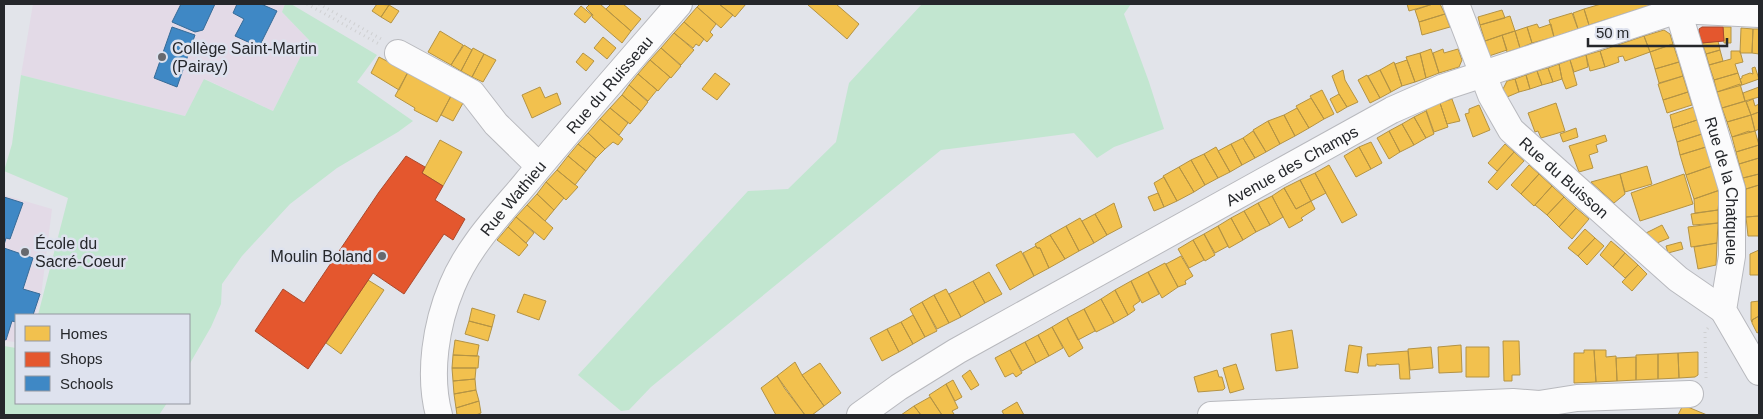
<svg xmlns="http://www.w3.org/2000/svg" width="1763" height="419" viewBox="0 0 1763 419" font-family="Helvetica,sans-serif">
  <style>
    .education { fill: #e3dae7 }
    .green { fill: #c2e6d0 }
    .homes { fill: #f2c14e; stroke: #b49344 }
    .shops { fill: #e4572e; stroke: #ab492d }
    .schools { fill: #3f88c5; stroke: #376b97 }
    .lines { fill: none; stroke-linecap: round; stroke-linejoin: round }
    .minor-casing { stroke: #b8b9be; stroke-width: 28 }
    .path { stroke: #cfd0d2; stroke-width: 3; stroke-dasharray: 1 4; stroke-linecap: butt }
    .minor { stroke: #fbfbfc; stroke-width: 26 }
    .poi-dot { fill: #67696e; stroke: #dee2ee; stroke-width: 2 }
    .labels { text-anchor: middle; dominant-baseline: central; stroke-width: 5; stroke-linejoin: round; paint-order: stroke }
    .poi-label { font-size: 16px; fill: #25272b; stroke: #dee2ee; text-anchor: start }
    .street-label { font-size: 16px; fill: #25272b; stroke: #dee2ee }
  </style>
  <rect width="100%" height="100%" fill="#e2e4ea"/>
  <path class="education" d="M33,4H285L282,12L309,40L273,111L205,79L185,116L21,75Z
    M4,195L52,209L41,296L35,315H16V342L4,341Z"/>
  <path class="green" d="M285,4H291L377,55L357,82L413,121L398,132L337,168L290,204L242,256L222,284L221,304L211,327L189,365V315H38L68,198L4,171L12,144L21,75L185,116L204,79L273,111L309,40L282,12Z
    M922,4H1131L1124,14L1149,82L1164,129L1114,147L1097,158L1074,133L941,150L651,387L629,410L621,411L578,375L748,191L788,189L836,142L849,83Z
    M4,346L16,348V403H167L159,415H4Z"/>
  <path class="homes" d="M377,4L389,5L381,17L372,11Z
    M590,4H600L631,31L622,43L592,17L593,15L586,8Z
    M611,4H623L641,19L631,31L606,9Z
    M700,4H719L733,15L721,28L697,7Z
    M719,4H746L735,17Z
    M809,4H836L859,24L847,39L808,5Z
    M1407,4H1433L1409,11Z
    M1433,4H1440L1445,14L1419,22L1415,10Z
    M1601,4H1655L1589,25L1584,9Z
    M389,5L399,11L391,23L381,17Z
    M581,6L592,15L585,23L574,14Z
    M697,7L716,24L710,32L713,35L707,42L684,22Z
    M1584,9L1589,25L1578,29L1573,13Z
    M1502,10L1505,18L1480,25L1478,17Z
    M1572,13L1578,29L1554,37L1549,20Z
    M1445,14L1450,27L1422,35L1419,22Z
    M1510,16L1515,31L1485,41L1480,25Z
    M684,22L704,39L699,46L696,44L693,48L674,33Z
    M1537,24L1539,28L1551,24L1554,37L1532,43L1527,27Z
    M1527,27L1532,43L1520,48L1515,31Z
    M1723,27H1731V43H1724Z
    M1741,28L1753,29L1752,53H1740Z
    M1753,29H1759V54L1752,53Z
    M1664,30L1670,34L1673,44L1650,52L1644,36Z
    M440,31L463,45L451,65L428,52Z
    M1515,31L1520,48L1507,52L1502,35Z
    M674,33L694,50L681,65L661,48Z
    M1502,35L1507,50L1489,56L1485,41Z
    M1644,36L1650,52L1625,61L1623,56L1618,57L1619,62L1605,67L1600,51Z
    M603,37L616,48L607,59L594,48Z
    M1718,41L1720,50L1706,54L1702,43Z
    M1673,44L1679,62L1655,69L1650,52Z
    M464,45L472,50L461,71L451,65Z
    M473,48L484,54L472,77L461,71Z
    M661,48L681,66L671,78L650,60Z
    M1431,49L1439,73L1426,78L1420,53Z
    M1443,49L1444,53L1458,49L1462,60L1459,67L1439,73L1433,53Z
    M1720,50L1723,61L1709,65L1706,54Z
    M1600,51L1605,67L1590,71L1586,55Z
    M1731,51H1740L1743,62L1735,64L1738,73L1714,80L1709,65L1731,59Z
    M583,53L594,61L586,71L576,62Z
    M1420,53L1426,78L1415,82L1406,57Z
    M484,54L496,60L483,82L472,77Z
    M1586,55L1588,67L1574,72L1570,60Z
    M379,57L408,72L399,90L371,73Z
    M650,60L670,77L658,91L638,74Z
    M1407,60L1415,82L1402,86L1395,64Z
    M1570,60L1577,85L1566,89L1562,79L1559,64Z
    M1394,62L1402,86L1391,92L1380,70Z
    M1679,62L1683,76L1659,83L1655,69Z
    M1559,64L1562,79L1553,82L1548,68Z
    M1755,67L1759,79L1742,85L1740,79L1742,78V76L1750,73L1753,74L1752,68Z
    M1548,68L1553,82L1542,85L1537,71Z
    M1343,70L1345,80L1358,102L1347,107L1339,94L1332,76Z
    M1380,70L1391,92L1380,98L1368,76Z
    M1537,71L1542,85L1530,89L1526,75Z
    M408,72L451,96L437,122L414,110L415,108L395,96Z
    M715,73L730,84L717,100L702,89Z
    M1738,73L1742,85L1717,92L1714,80Z
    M638,74L657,90L648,101L629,85Z
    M1367,75L1380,98L1370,103L1358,80Z
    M1526,75L1530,89L1519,92L1515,79Z
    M1683,76L1688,92L1663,100L1658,84Z
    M1515,79L1519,92L1507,97L1503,89L1507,81Z
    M1740,84L1745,101L1722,108L1717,92Z
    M629,85L648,102L641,111L622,95Z
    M540,87L545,98L557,93L561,104L532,118L522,95Z
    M1759,87V97L1745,101L1743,93Z
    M1322,90L1334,114L1324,119L1310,96Z
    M1688,92L1692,105L1667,113L1663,100Z
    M1339,94L1347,107L1337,113L1330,99Z
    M622,95L641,111L630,124L610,108Z
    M451,96L463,103L453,121L441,115Z
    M1311,98L1324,119L1309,128L1296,106Z
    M1452,99L1460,121L1447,124L1440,103Z
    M1753,99L1755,106L1759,104V112L1751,115L1746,102Z
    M1746,101L1751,115L1727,122L1722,108Z
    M1440,103L1448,127L1434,132L1425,107Z
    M1556,103L1565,131L1541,138L1538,131L1535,132L1528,113Z
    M1479,105L1490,130L1473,137L1465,114L1469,113V109Z
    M1694,107L1697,120L1673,128L1670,115Z
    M610,108L628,123L619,135L600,119Z
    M1297,108L1309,128L1295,136L1284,115Z
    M1426,111L1434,134L1426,138L1414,117Z
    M1759,112V129L1755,131L1751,115Z
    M1284,115L1295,136L1280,144L1268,121Z
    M1751,115L1755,131L1732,137L1727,122Z
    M1414,117L1426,138L1414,145L1402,124Z
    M600,119L623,139L618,145L613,142L605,149L588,133Z
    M1697,120L1702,134L1677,142L1673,128Z
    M1268,121L1280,144L1266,152L1253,130Z
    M1402,124L1414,145L1400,152L1389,131Z
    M1576,128L1578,137L1563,142L1560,134Z
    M1253,131L1266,152L1255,158L1243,138Z
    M1389,131L1400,152L1389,159L1377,138Z
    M1749,131L1750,132L1755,131L1759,145L1736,152L1732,137Z
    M588,133L605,149L596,158L578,144Z
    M1702,134L1706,147L1680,155L1677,142Z
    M1605,135L1607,141L1596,145L1598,152L1589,155L1593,168L1579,172L1569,146Z
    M1243,138L1255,158L1242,165L1231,144Z
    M440,140L462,152L443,186L422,173Z
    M1371,142L1382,163L1371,169L1359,147Z
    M578,144L596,158L586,171L568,156Z
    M1231,144L1242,165L1230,172L1218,151Z
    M1505,144L1514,152L1497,171L1488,163Z
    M1759,145V158L1739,164L1736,152Z
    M1216,147L1230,172L1218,178L1204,154Z
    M1359,147L1371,169L1356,177L1344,156Z
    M1706,147L1712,166L1686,175L1680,155Z
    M1514,152L1524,161L1497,190L1488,182Z
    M1204,154L1218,178L1205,185L1191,160Z
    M568,156L586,171L575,185L557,170Z
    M1759,158V174L1743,178L1739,164Z
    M1191,160L1205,185L1194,192L1179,167Z
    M1329,165L1357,215L1342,223L1315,173Z
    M1529,165L1539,174L1521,194L1511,185Z
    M1647,166L1652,184L1625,192L1620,174Z
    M1712,166L1720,190L1694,199L1686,175Z
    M1179,167L1194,192L1177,201L1163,176Z
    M557,170L578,187L566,200L546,182Z
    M1315,173L1326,193L1311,201L1300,180Z
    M1539,174L1552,186L1534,206L1521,194Z
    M1620,174L1625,194L1614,203L1591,182Z
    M1684,174L1693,204L1640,221L1631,193Z
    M1759,174V185L1746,189L1743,178Z
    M1164,177L1177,201L1164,207L1154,183Z
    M1300,180L1311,201L1296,209L1284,188Z
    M546,182L564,198L554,210L537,194Z
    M1759,185V216L1746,217V189Z
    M1552,186L1564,197L1547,215L1535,205Z
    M1284,188L1296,209L1311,201L1315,209L1301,218L1303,220L1289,228L1272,196Z
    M1720,190L1718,210L1695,213L1694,199Z
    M1158,193L1164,207L1154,211L1148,197Z
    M537,194L554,210L545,221L527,205Z
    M1272,196L1283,217L1270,225L1258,203Z
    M1564,197L1576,208L1559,227L1547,215Z
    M1114,203L1122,227L1107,235L1095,214Z
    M1258,203L1270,225L1256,232L1244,211Z
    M527,205L553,228L544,240L516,217Z
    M1576,208L1589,219L1572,239L1559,227Z
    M1718,210V223L1693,225L1691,214Z
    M1244,211L1256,232L1243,240L1231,218Z
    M1095,214L1107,235L1094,243L1082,221Z
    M1759,216V236H1748L1746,217Z
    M516,217L534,233L526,243L508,227Z
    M1080,218L1094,243L1079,251L1066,226Z
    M1231,218L1243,240L1229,248L1218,226Z
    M1718,223L1717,243L1691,247L1688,227Z
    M1662,225L1669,238L1657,243L1646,233Z
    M1066,226L1079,251L1065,259L1050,235Z
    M1218,226L1228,246L1215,253L1204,234Z
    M508,227L528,245L519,256L497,240Z
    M1585,229L1595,238L1578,256L1568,248Z
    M1204,234L1215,255L1205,261L1193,240Z
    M1050,235L1065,259L1049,268L1040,248H1037L1035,244Z
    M1595,238L1604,246L1587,265L1578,256Z
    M1193,240L1204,260L1189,268L1178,249Z
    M1611,241L1625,253L1613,267L1600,255Z
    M1681,242L1683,249L1668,253L1666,246Z
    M1717,243L1716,265L1698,269L1694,247Z
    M1036,246L1037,248H1040L1049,268L1034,276L1023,253Z
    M1759,250V275H1750V254Z
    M1021,251L1034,276L1010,290L996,265Z
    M1625,253L1638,265L1625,278L1613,267Z
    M1181,256L1193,276L1185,281L1186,284L1178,287L1166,264Z
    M1165,263L1178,287L1162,298L1148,272Z
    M1638,265L1647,274L1632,291L1622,282Z
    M989,272L1002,294L985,303L973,281Z
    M1148,272L1159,294L1142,303L1131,281Z
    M368,280L384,290L341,354L326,343Z
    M973,281L985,303L961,317L949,294Z
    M1131,281L1140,301L1133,306L1135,310L1128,315L1115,290Z
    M946,289L961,317L949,323L934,295Z
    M1115,290L1128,315L1114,323L1101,299Z
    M524,294L546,301L539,320L517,312Z
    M934,295L949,323L937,329L922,302Z
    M1101,299L1114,323L1096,332L1084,309Z
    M1759,301V316L1752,320V322L1751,320V302Z
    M922,302L937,331L925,337L910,309Z
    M472,308L495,315L492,327L469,321Z
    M1084,309L1095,331L1078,340L1067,318Z
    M913,315L925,337L913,344L901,322Z
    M1759,316V332L1757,333L1752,323V320Z
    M1067,318L1083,348L1069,357L1052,327Z
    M469,321L492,327L488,341L465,334Z
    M901,322L913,344L899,352L887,329Z
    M1052,327L1063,348L1049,356L1038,335Z
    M887,329L899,352L882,361L870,338Z
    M1292,330L1298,368L1276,371L1271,334Z
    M1038,335L1049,356L1036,363L1025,342Z
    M455,340L479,345L477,356L453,355Z
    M1503,341H1519L1520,375H1512V381H1504Z
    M1025,342L1036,363L1022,371L1010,350Z
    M1349,345L1362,347L1358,373L1345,371Z
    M1461,345L1462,372L1439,373L1438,347Z
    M1431,347L1433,368L1410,370L1408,349Z
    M1466,347H1489V377H1466Z
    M1010,350L1022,373L1016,377L1013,373L1005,377L995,358Z
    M1584,350H1594L1596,382L1574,383V353H1584Z
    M1594,350H1606V357L1616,356L1617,381L1596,382Z
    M1408,351L1410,379H1400L1399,364L1380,365L1376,364V366H1368L1367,354Z
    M1698,352V375L1695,377L1679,378L1678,353Z
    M1678,353L1679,378L1658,379V354Z
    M1658,354V379L1636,380V355Z
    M453,355L479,356L478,368H452Z
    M1636,357V380L1617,381L1616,358Z
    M795,362L802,375L824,406L812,415H805L777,376Z
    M820,363L841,393L824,406L802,375Z
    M1236,364L1244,389L1230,393L1223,368Z
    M452,368H476L475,379L453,381Z
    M970,370L979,385L971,390L962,376Z
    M1217,370L1219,377H1222L1225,388L1223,390L1198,392L1194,377Z
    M777,376L785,389L805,415H776L761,388Z
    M475,379L476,390L454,394L453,381Z
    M953,380L962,397L955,401L946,384Z
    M946,384L958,408L952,411L954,414L951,415H942L929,395Z
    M476,390L479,401L456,408L454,394Z
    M930,397L942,415H921L914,406Z
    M479,401L481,413L476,415H457L456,408Z
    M1017,402L1024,415H1004L1002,411Z
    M1683,405L1707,415H1678Z
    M914,406L921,415H901Z"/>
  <path class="shops" d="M1702,27H1723L1724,41L1702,43L1699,33V29Z
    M406,156L425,167L422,173L443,186L435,200L465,219L453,240L444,234L404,294L373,273L308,369L255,331L283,289L304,303L379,192Z"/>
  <path class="schools" d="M181,4H215L203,30L195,32L172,22Z
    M237,4H261L277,11L259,47L235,36L244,19L233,13Z
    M172,27L195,35L177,87L154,78Z
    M4,197L23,203L10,239L6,238L4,245Z
    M4,248L33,258L23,289L40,294L33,315H16V322L12,321L6,340L4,339Z"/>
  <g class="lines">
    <defs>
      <g id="minor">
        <path id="s1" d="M1456,4L1491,95L1511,130L1678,279L1723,310"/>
        <path id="s2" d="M1676,4L1732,189V256L1723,310L1759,372"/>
        <path d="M398,53L472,93L496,124L539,166"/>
        <path id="s3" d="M439,415C428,374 436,324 452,286C468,247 498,216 524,185C575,123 627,64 679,4"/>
        <path id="s4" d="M860,415L899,387L957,351L1392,110L1444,87L1678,10L1759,14"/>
        <path d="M1211,415L1513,402L1539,404L1577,398L1690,394"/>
      </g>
    </defs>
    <use href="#minor" class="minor-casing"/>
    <path class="path" d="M307,4L379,44
      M319,4L383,40
      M1706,378L1705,332L1708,328"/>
    <use href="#minor" class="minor"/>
  </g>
  <g class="poi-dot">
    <circle cx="162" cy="57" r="5"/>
    <circle cx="25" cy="252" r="5"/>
    <circle cx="382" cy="256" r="5"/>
  </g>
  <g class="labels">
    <g class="poi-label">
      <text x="172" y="48">Collège Saint-Martin<tspan x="172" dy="18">(Pairay)</tspan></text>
      <text x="35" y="243">École du<tspan x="35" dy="18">Sacré-Coeur</tspan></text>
      <text x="372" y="256" text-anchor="end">Moulin Boland</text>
    </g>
    <g class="street-label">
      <text stroke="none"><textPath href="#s3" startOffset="388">Rue du Ruisseau</textPath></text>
      <text stroke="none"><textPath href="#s4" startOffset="499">Avenue des Champs</textPath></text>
      <text stroke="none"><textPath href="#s1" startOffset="209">Rue du Buisson</textPath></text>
      <text stroke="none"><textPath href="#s2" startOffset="194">Rue de la Chatqueue</textPath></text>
      <text stroke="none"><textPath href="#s3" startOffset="239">Rue Wathieu</textPath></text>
    </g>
  </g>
  <rect width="1763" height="419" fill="none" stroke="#25272b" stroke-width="10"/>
  <rect x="15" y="314" width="175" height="90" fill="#dee2ee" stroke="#9497a0"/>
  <rect x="25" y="326" width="25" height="15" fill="#f2c14e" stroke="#9497a0"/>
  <text x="60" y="339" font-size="15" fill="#25272b">Homes</text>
  <rect x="25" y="352" width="25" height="15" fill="#e4572e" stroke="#9497a0"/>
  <text x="60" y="364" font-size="15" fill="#25272b">Shops</text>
  <rect x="25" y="376" width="25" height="15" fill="#3f88c5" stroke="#9497a0"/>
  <text x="60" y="389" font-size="15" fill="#25272b">Schools</text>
  <path d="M1588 38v8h139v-8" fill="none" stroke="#25272b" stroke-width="2.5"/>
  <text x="1596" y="38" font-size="15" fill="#25272b" stroke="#dee2ee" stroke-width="4" paint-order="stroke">50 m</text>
</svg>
